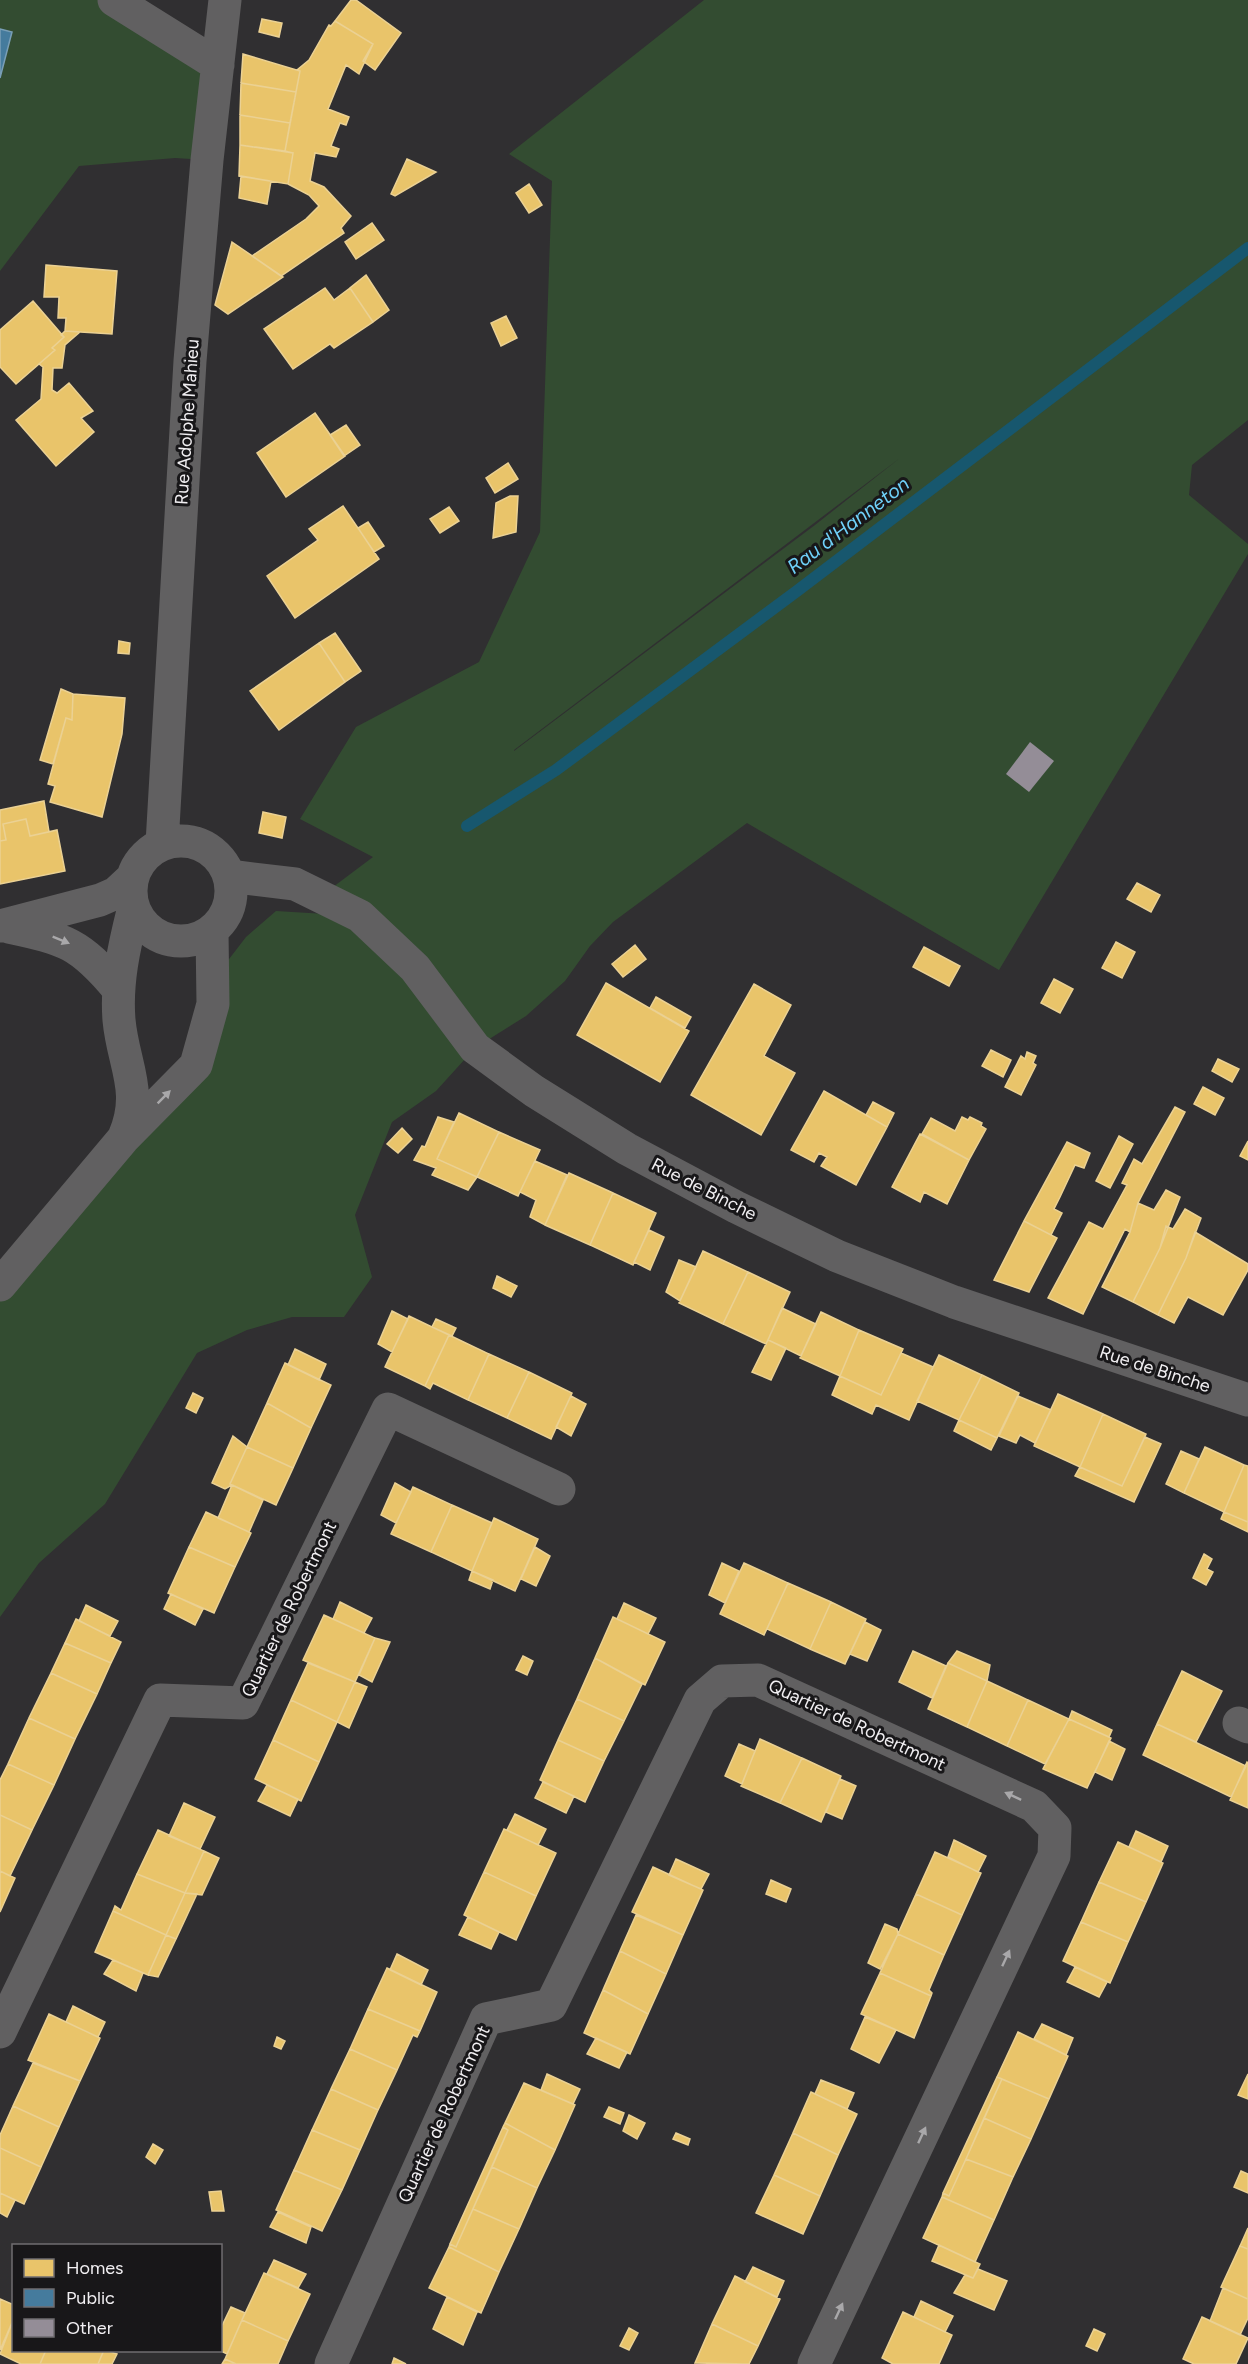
<svg xmlns="http://www.w3.org/2000/svg" width="1248" height="2364" viewBox="0 0 1248 2364" font-family="Figtree,sans-serif">
  <style>
    .green { fill: #334c31; fill-rule: evenodd }
    .homes { fill: #e9c46a; stroke: #ebd193; stroke-width: 1.5 }
    .public { fill: #457b9d; stroke: #799eb6; stroke-width: 1.5 }
    .lines { fill: none; stroke-linecap: round; stroke-linejoin: round }
    .stream { stroke: #17576e; stroke-width: 12 }
    .building { fill: #948d97 }
    .street { stroke: #616061; stroke-width: 33 }
    .oneway { fill: #a9a8aa }
    .labels { text-anchor: middle; dominant-baseline: central; stroke-width: 6; stroke-linejoin: round; paint-order: stroke }
    .street-label { font-size: 18px; fill: #f1eff2; stroke: #181719 }
    .water-label { font-size: 20px; font-style: italic; fill: #6fd0f8; stroke: #181719 }
  </style>
  <rect width="100%" height="100%" fill="#302f31"/>
  <path class="green" d="M0,0H114L218,65L207,160L175,158L79,166L0,271Z
    M704,0H1248V420L1192,465L1189,495L1248,544V554L999,970L747,823L613,922L590,946L565,981L526,1016L475,1048L436,1091L392,1122L355,1215L372,1277L344,1317H292L247,1330L197,1353L105,1504L39,1563L0,1617V1285L196,1065L226,963L246,937L276,911L358,916L321,896L373,857L300,819L356,727L479,662L540,532L552,181L509,154ZM900,458L815,525L514,751V750Z"/>
  <path class="homes" d="M351,0H356L401,33L375,70L363,61L373,44L335,21Z
    M262,19L282,23L279,37L259,32Z
    M335,21L373,44L359,74L346,65L328,109L349,117L346,125L340,123L331,146L339,149L336,157L315,153L310,181L324,187L351,216L341,228L344,233L281,276L252,256L306,219L319,206L309,195L288,184L293,153L285,151L300,71L297,70L309,60L329,25L331,26Z
    M243,54L300,71L296,92L241,83Z
    M241,83L296,92L290,123L240,115Z
    M240,115L290,123L285,151L240,145Z
    M240,145L293,153L288,184L239,176Z
    M407,159L436,172L395,196L391,194Z
    M241,176L271,181L267,204L239,198Z
    M529,184L542,205L529,213L516,193Z
    M372,223L384,240L356,259L345,242Z
    M232,242L283,277L228,314L215,305Z
    M46,265L117,271L112,334L65,331L66,318H58L59,297H44Z
    M366,275L389,310L373,322L350,288Z
    M325,288L334,300L350,288L373,322L334,348L330,344L293,369L264,329Z
    M33,301L64,337L52,348L55,350L16,384L0,367V330Z
    M506,316L517,338L501,346L491,323Z
    M65,331L80,332L65,345L62,368H53L52,390L57,393L69,383L93,411L81,418L94,432L56,466L16,420L41,399L43,367L39,364L55,350L52,348L64,337L61,335Z
    M315,413L345,456L286,497L257,453Z
    M346,425L360,445L344,456L330,435Z
    M508,463L518,479L495,493L486,478Z
    M510,496H518L516,532L493,538L496,503Z
    M343,506L379,559L295,618L267,576L318,540L309,529Z
    M449,507L459,521L440,533L430,519Z
    M368,522L384,546L374,552L358,528Z
    M335,633L361,671L345,682L319,643Z
    M119,641L130,643L129,654L118,653Z
    M319,643L345,682L279,730L250,691Z
    M61,689L73,694L72,720L66,718L53,764L40,760Z
    M73,694L125,698L122,734L102,817L50,802L55,786L48,784L66,718L72,720Z
    M44,801L49,832L30,836L26,819L3,824L6,840L0,841V810Z
    M263,812L286,817L282,838L259,833Z
    M26,819L30,836L57,830L65,871L0,884V841L6,840L3,824Z
    M1137,883L1160,895L1151,912L1127,899Z
    M1116,942L1135,952L1122,978L1102,968Z
    M635,945L646,959L623,977L612,964Z
    M924,947L960,966L949,986L913,967Z
    M1054,979L1073,989L1060,1013L1041,1003Z
    M606,983L689,1031L660,1082L577,1035Z
    M754,984L791,1005L764,1056L795,1073L761,1135L691,1095Z
    M656,997L691,1017L685,1028L650,1008Z
    M991,1050L1011,1060L1003,1077L982,1066Z
    M1027,1052L1036,1056L1033,1063L1036,1065L1021,1095L1005,1087L1021,1056L1025,1059Z
    M1218,1059L1239,1069L1232,1082L1212,1071Z
    M1203,1087L1224,1098L1215,1115L1194,1104Z
    M824,1091L887,1127L856,1185L821,1166L827,1157L819,1153L814,1162L791,1150Z
    M873,1102L894,1113L887,1127L866,1115Z
    M1175,1107L1185,1112L1138,1203L1130,1232L1125,1229L1083,1314L1048,1298L1089,1222L1103,1229L1127,1185L1122,1183L1134,1159L1142,1164Z
    M459,1113L499,1132L477,1177L437,1159Z
    M438,1117L454,1122L437,1159L477,1177L468,1190L432,1175L436,1168L414,1160L422,1146L425,1147Z
    M962,1117L968,1120L970,1117L982,1123L981,1126L986,1129L969,1160L922,1134L931,1118L955,1131Z
    M402,1128L412,1139L398,1153L387,1144Z
    M499,1132L540,1150L518,1196L477,1177Z
    M920,1134L969,1160L947,1204L924,1192L920,1202L892,1187Z
    M1119,1136L1133,1144L1110,1188L1096,1181Z
    M1248,1141V1160L1240,1156Z
    M1067,1142L1090,1153L1084,1168L1075,1165L1060,1197L1054,1209L1062,1213L1051,1235L1024,1221Z
    M535,1161L567,1175L545,1225L530,1217L536,1200L520,1192Z
    M569,1173L613,1193L590,1245L545,1225Z
    M1166,1190L1180,1197L1160,1248L1133,1302L1102,1287L1130,1232L1138,1203L1154,1210Z
    M613,1193L656,1213L633,1265L590,1245Z
    M1185,1209L1201,1218L1186,1258L1158,1315L1133,1302L1160,1248L1166,1226L1173,1229Z
    M1024,1221L1057,1238L1029,1292L994,1280Z
    M649,1230L664,1237L650,1270L634,1262Z
    M1195,1232L1248,1264V1270L1223,1315L1188,1297L1174,1323L1158,1315L1186,1258Z
    M703,1251L748,1272L723,1324L679,1303Z
    M679,1260L696,1267L680,1301L666,1292Z
    M748,1272L790,1292L766,1344L723,1324Z
    M497,1276L517,1286L511,1297L493,1288Z
    M782,1308L816,1324L801,1356L768,1340Z
    M392,1311L408,1319L392,1352L378,1344Z
    M821,1312L859,1330L840,1376L800,1358Z
    M409,1316L449,1335L425,1386L385,1367Z
    M436,1319L456,1328L452,1336L432,1327Z
    M859,1330L903,1349L881,1395L840,1376Z
    M449,1335L489,1354L468,1400L433,1383L430,1389L425,1386Z
    M768,1340L786,1348L771,1380L752,1372Z
    M295,1349L326,1364L319,1380L288,1365Z
    M901,1353L933,1367L909,1420L876,1405L872,1414L832,1395L840,1376L881,1395Z
    M489,1354L529,1372L507,1418L468,1400Z
    M939,1355L982,1375L959,1420L917,1401Z
    M285,1363L331,1385L311,1428L267,1403Z
    M529,1372L572,1393L551,1439L507,1418Z
    M982,1375L1019,1393L997,1438L959,1420Z
    M193,1393L203,1398L196,1413L186,1408Z
    M1058,1394L1103,1414L1080,1467L1034,1446Z
    M571,1396L586,1404L571,1436L556,1427Z
    M1018,1396L1051,1410L1035,1443L1020,1435L1016,1443L999,1436Z
    M267,1403L311,1428L293,1468L247,1447Z
    M1103,1414L1146,1434L1122,1486L1080,1467Z
    M959,1420L997,1438L991,1450L954,1431Z
    M233,1436L247,1447L230,1484L232,1485L225,1489L212,1483Z
    M1145,1437L1161,1444L1134,1502L1075,1476L1080,1467L1122,1486Z
    M247,1447L293,1468L276,1505L230,1484Z
    M1205,1447L1244,1465L1224,1512L1184,1493Z
    M1181,1451L1199,1459L1184,1493L1166,1484Z
    M1244,1465L1248,1466V1522L1224,1512Z
    M395,1483L411,1492L396,1523L381,1515Z
    M232,1485L263,1500L249,1532L218,1518Z
    M413,1487L452,1505L431,1552L391,1534Z
    M452,1505L492,1523L472,1571L431,1552Z
    M206,1512L251,1533L235,1567L189,1547Z
    M1224,1512L1248,1522V1532L1221,1519Z
    M494,1518L538,1539L515,1591L472,1571Z
    M189,1547L235,1567L214,1613L168,1593Z
    M535,1547L550,1556L536,1586L521,1579Z
    M1204,1554L1212,1559L1207,1569L1213,1572L1206,1585L1193,1578Z
    M722,1563L739,1571L725,1603L709,1595Z
    M744,1563L788,1583L764,1635L720,1614Z
    M472,1571L493,1580L490,1589L469,1580Z
    M788,1583L831,1602L810,1649L767,1629Z
    M171,1594L203,1609L195,1625L164,1609Z
    M340,1602L372,1618L364,1633L333,1619Z
    M831,1602L866,1619L845,1664L810,1649Z
    M624,1603L656,1618L648,1634L617,1619Z
    M86,1605L118,1621L110,1636L79,1621Z
    M324,1615L375,1638L355,1682L303,1660Z
    M613,1617L665,1642L645,1685L595,1658Z
    M76,1619L121,1642L111,1663L65,1643Z
    M865,1622L881,1630L867,1661L850,1654Z
    M375,1638L390,1642L372,1682L359,1675Z
    M65,1643L111,1663L97,1694L51,1673Z
    M913,1651L946,1666L932,1698L899,1682Z
    M957,1651L990,1665L987,1681L948,1663Z
    M523,1656L533,1661L527,1675L516,1670Z
    M595,1658L642,1684L624,1721L577,1699Z
    M308,1663L355,1682L337,1722L291,1700Z
    M948,1663L987,1681L967,1727L928,1709Z
    M1182,1671L1222,1691L1196,1742L1157,1724Z
    M51,1673L97,1694L75,1739L29,1718Z
    M987,1681L1028,1700L1007,1746L967,1727Z
    M355,1682L367,1687L349,1728L337,1722Z
    M577,1699L624,1721L604,1761L558,1740Z
    M291,1700L337,1722L319,1762L273,1740Z
    M1028,1700L1069,1719L1045,1764L1007,1746Z
    M1072,1711L1112,1730L1109,1737L1069,1719Z
    M29,1718L75,1739L54,1785L8,1764Z
    M1069,1719L1111,1738L1087,1788L1043,1769Z
    M1157,1724L1246,1766L1231,1797L1143,1755Z
    M760,1739L802,1758L780,1803L741,1786Z
    M273,1740L319,1762L301,1801L255,1779Z
    M558,1740L604,1761L585,1802L540,1780Z
    M1109,1741L1125,1749L1112,1780L1095,1772Z
    M739,1744L755,1751L742,1784L725,1776Z
    M802,1758L841,1776L821,1822L780,1803Z
    M1247,1762L1248,1763V1808L1230,1800Z
    M8,1764L54,1785L32,1830L0,1815V1780Z
    M840,1779L856,1786L842,1819L826,1812Z
    M543,1782L574,1796L566,1813L535,1798Z
    M267,1785L298,1799L290,1816L258,1801Z
    M184,1803L215,1817L200,1849L169,1836Z
    M515,1814L546,1829L538,1845L507,1830Z
    M0,1815L32,1830L10,1876L0,1871Z
    M504,1829L556,1853L536,1896L484,1872Z
    M158,1830L204,1851L185,1893L137,1874Z
    M1136,1831L1168,1846L1161,1862L1129,1847Z
    M954,1840L986,1856L978,1872L948,1857Z
    M1118,1842L1163,1863L1146,1902L1099,1882Z
    M204,1851L219,1858L202,1895L185,1893Z
    M935,1852L981,1873L962,1915L916,1894Z
    M676,1859L709,1874L701,1889L669,1875Z
    M653,1867L703,1890L683,1935L632,1912Z
    M0,1871L15,1878L0,1912Z
    M484,1872L536,1896L516,1940L464,1915Z
    M137,1874L185,1893L166,1935L113,1911L115,1906L121,1910Z
    M771,1880L791,1889L786,1902L766,1894Z
    M1099,1882L1146,1902L1128,1942L1081,1922Z
    M185,1893L197,1894L176,1939L166,1935Z
    M916,1894L962,1915L944,1955L898,1934Z
    M113,1911L166,1935L148,1975L95,1952Z
    M636,1915L683,1935L666,1974L620,1951Z
    M468,1917L499,1932L491,1949L459,1935Z
    M1081,1922L1128,1942L1110,1983L1063,1961Z
    M885,1924L897,1929L898,1934L880,1969L868,1963Z
    M898,1934L944,1955L929,1990L932,1993L931,1996L880,1973Z
    M166,1935L176,1939L158,1977L148,1975Z
    M620,1951L666,1974L648,2014L603,1990Z
    M397,1954L428,1970L421,1985L390,1970Z
    M113,1960L143,1973L136,1991L104,1974Z
    M1075,1967L1107,1982L1099,1997L1067,1982Z
    M387,1968L437,1992L420,2031L368,2009Z
    M880,1973L931,1996L914,2038L861,2014Z
    M603,1990L648,2014L630,2054L584,2033Z
    M73,2006L105,2022L98,2037L66,2022Z
    M368,2009L420,2031L417,2037L413,2035L397,2070L350,2049Z
    M49,2014L100,2038L80,2081L28,2060Z
    M865,2017L896,2030L879,2063L851,2049Z
    M1042,2024L1073,2038L1066,2055L1034,2039Z
    M1018,2032L1068,2056L1049,2099L997,2077Z
    M277,2037L285,2041L281,2049L274,2046Z
    M596,2038L627,2052L619,2068L587,2054Z
    M350,2049L397,2070L378,2110L331,2089Z
    M33,2063L80,2081L59,2127L13,2106Z
    M547,2074L580,2089L573,2104L541,2090Z
    M1248,2074V2099L1238,2095Z
    M997,2077L1002,2079L966,2159L949,2196L943,2193Z
    M1002,2079L1049,2099L1031,2139L984,2118Z
    M821,2080L854,2093L847,2109L815,2094Z
    M524,2083L575,2105L555,2150L505,2123Z
    M331,2089L378,2110L360,2150L312,2130Z
    M811,2092L857,2114L838,2155L793,2133Z
    M13,2106L59,2127L41,2167L0,2148V2135Z
    M609,2107L624,2113L620,2124L604,2117Z
    M629,2115L645,2123L637,2139L623,2131Z
    M984,2118L1031,2139L1013,2177L966,2159Z
    M505,2123L555,2150L537,2188L492,2167L508,2130L503,2127Z
    M503,2127L508,2130L456,2247L450,2244Z
    M312,2130L360,2150L342,2190L294,2170Z
    M676,2133L690,2139L688,2145L673,2139Z
    M793,2133L838,2155L820,2196L774,2175Z
    M153,2144L163,2150L155,2164L146,2157Z
    M0,2148L41,2167L24,2204L0,2193Z
    M966,2159L1013,2177L994,2220L942,2197L943,2193L949,2196Z
    M492,2167L537,2188L519,2229L473,2209Z
    M294,2170L342,2190L322,2231L276,2210Z
    M1241,2171L1248,2174V2193L1234,2187Z
    M774,2175L820,2196L803,2234L756,2213Z
    M221,2191L224,2211H212L209,2192Z
    M0,2193L15,2200L7,2217L0,2213Z
    M942,2197L994,2220L975,2262L923,2238Z
    M473,2209L519,2229L499,2272L449,2247L450,2244L456,2247Z
    M278,2212L311,2227L306,2243L270,2227Z
    M1248,2228V2249L1240,2246Z
    M939,2245L980,2264L973,2278L932,2261Z
    M1240,2246L1248,2249V2299L1221,2287Z
    M449,2247L499,2272L481,2313L429,2288Z
    M274,2260L306,2274L298,2288L267,2274Z
    M753,2267L784,2281L777,2297L745,2282Z
    M978,2269L1007,2281L994,2310L954,2293L965,2275L973,2278Z
    M264,2273L310,2294L288,2341L242,2320Z
    M735,2276L780,2299L758,2346L712,2324Z
    M1223,2288L1248,2299V2318L1240,2335L1210,2321Z
    M447,2297L477,2312L463,2345L433,2329Z
    M0,2299L14,2305V2318L0,2350Z
    M921,2301L953,2316L945,2332L914,2317Z
    M231,2307L245,2313L227,2354L219,2350L220,2330Z
    M903,2312L952,2335L939,2364H893L882,2358Z
    M1202,2317L1248,2338L1236,2364H1194L1183,2359Z
    M14,2318V2350H46L40,2364H21L0,2354Z
    M242,2320L288,2341L278,2364H236L225,2359Z
    M712,2324L758,2346L749,2364L695,2363Z
    M629,2328L638,2333L629,2350L620,2346Z
    M1094,2329L1105,2334L1097,2351L1086,2346Z
    M46,2350H104L98,2364H40Z
    M104,2350L117,2354L112,2364H98Z
    M394,2358L406,2364H392Z
    M225,2359L236,2364H222Z"/>
  <path class="public" d="M0,29L12,32L0,78Z"/>
  <g class="lines">
    <path class="stream" d="M467,826L556,770L797,591L1248,248"/>
  </g>
  <path class="building" d="M1030,742L1054,761L1029,792L1006,774Z"/>
  <g class="lines">
    <path class="street" d="M114,0L218,65
      M131 891a50 50 0 1 1 100 0a50 50 0 1 1-100 0Z
      M162,844L190,361L207,160L225,0
      M229,876L295,884L360,916L415,968L475,1048L534,1091L627,1149L736,1207L837,1256L954,1302L1248,1400
      M0,926L100,900L116,893L131,879
      M9,927C65,939 80,943 118,989
      M124,1137C144,1091 123,1065 119,1020C116,983 124,947 133,911
      M0,1285L123,1139L196,1065L213,1004L212,932
      M1239,1723L1248,1727
      M0,2032L160,1700L243,1703L388,1409L559,1489
      M331,2364L486,2019L551,2005L700,1700L722,1681L758,1680L1034,1806L1055,1828L1054,1856L814,2364"/>
  </g>
  <defs><path id="oneway-solid" d="M-6-.8H1V-3.2L6.5 0L1 3.2V.8H-6Z" transform="scale(1.5)"/></defs>
  <g class="oneway">
    <use href="#oneway-solid" transform="translate(61 940) rotate(22)"/>
    <use href="#oneway-solid" transform="translate(164 1097) rotate(-45)"/>
    <use href="#oneway-solid" transform="translate(1013 1796) rotate(-155)"/>
    <use href="#oneway-solid" transform="translate(1006 1958) rotate(-65)"/>
    <use href="#oneway-solid" transform="translate(922 2135) rotate(-65)"/>
    <use href="#oneway-solid" transform="translate(839 2311) rotate(-65)"/>
  </g>
  <g class="labels">
    <g class="street-label">
      <text transform="translate(187 422) rotate(-86)">Rue Adolphe Mahieu</text>
      <text transform="translate(704 1189) rotate(27)">Rue de Binche</text>
      <text transform="translate(1155 1369) rotate(18)">Rue de Binche</text>
      <text transform="translate(289 1609) rotate(-64)">Quartier de Robertmont</text>
      <text transform="translate(857 1725) rotate(25)">Quartier de Robertmont</text>
      <text transform="translate(444 2114) rotate(-65)">Quartier de Robertmont</text>
    </g>
    <g class="water-label">
      <text transform="translate(848 525) rotate(-37)">Rau d'Hanneton</text>
    </g>
  </g>
  <rect x="12" y="2244" width="210" height="108" fill="#181719" stroke="#6f6d70" stroke-width="1.5"/>
  <rect x="24" y="2259" width="30" height="18" fill="#e9c46a" stroke="#6f6d70" stroke-width="1.5"/>
  <text x="66" y="2274" font-size="18" fill="#f1eff2">Homes</text>
  <rect x="24" y="2289" width="30" height="18" fill="#457b9d" stroke="#6f6d70" stroke-width="1.5"/>
  <text x="66" y="2304" font-size="18" fill="#f1eff2">Public</text>
  <rect x="24" y="2319" width="30" height="18" fill="#948d97" stroke="#6f6d70" stroke-width="1.5"/>
  <text x="66" y="2334" font-size="18" fill="#f1eff2">Other</text>
</svg>
